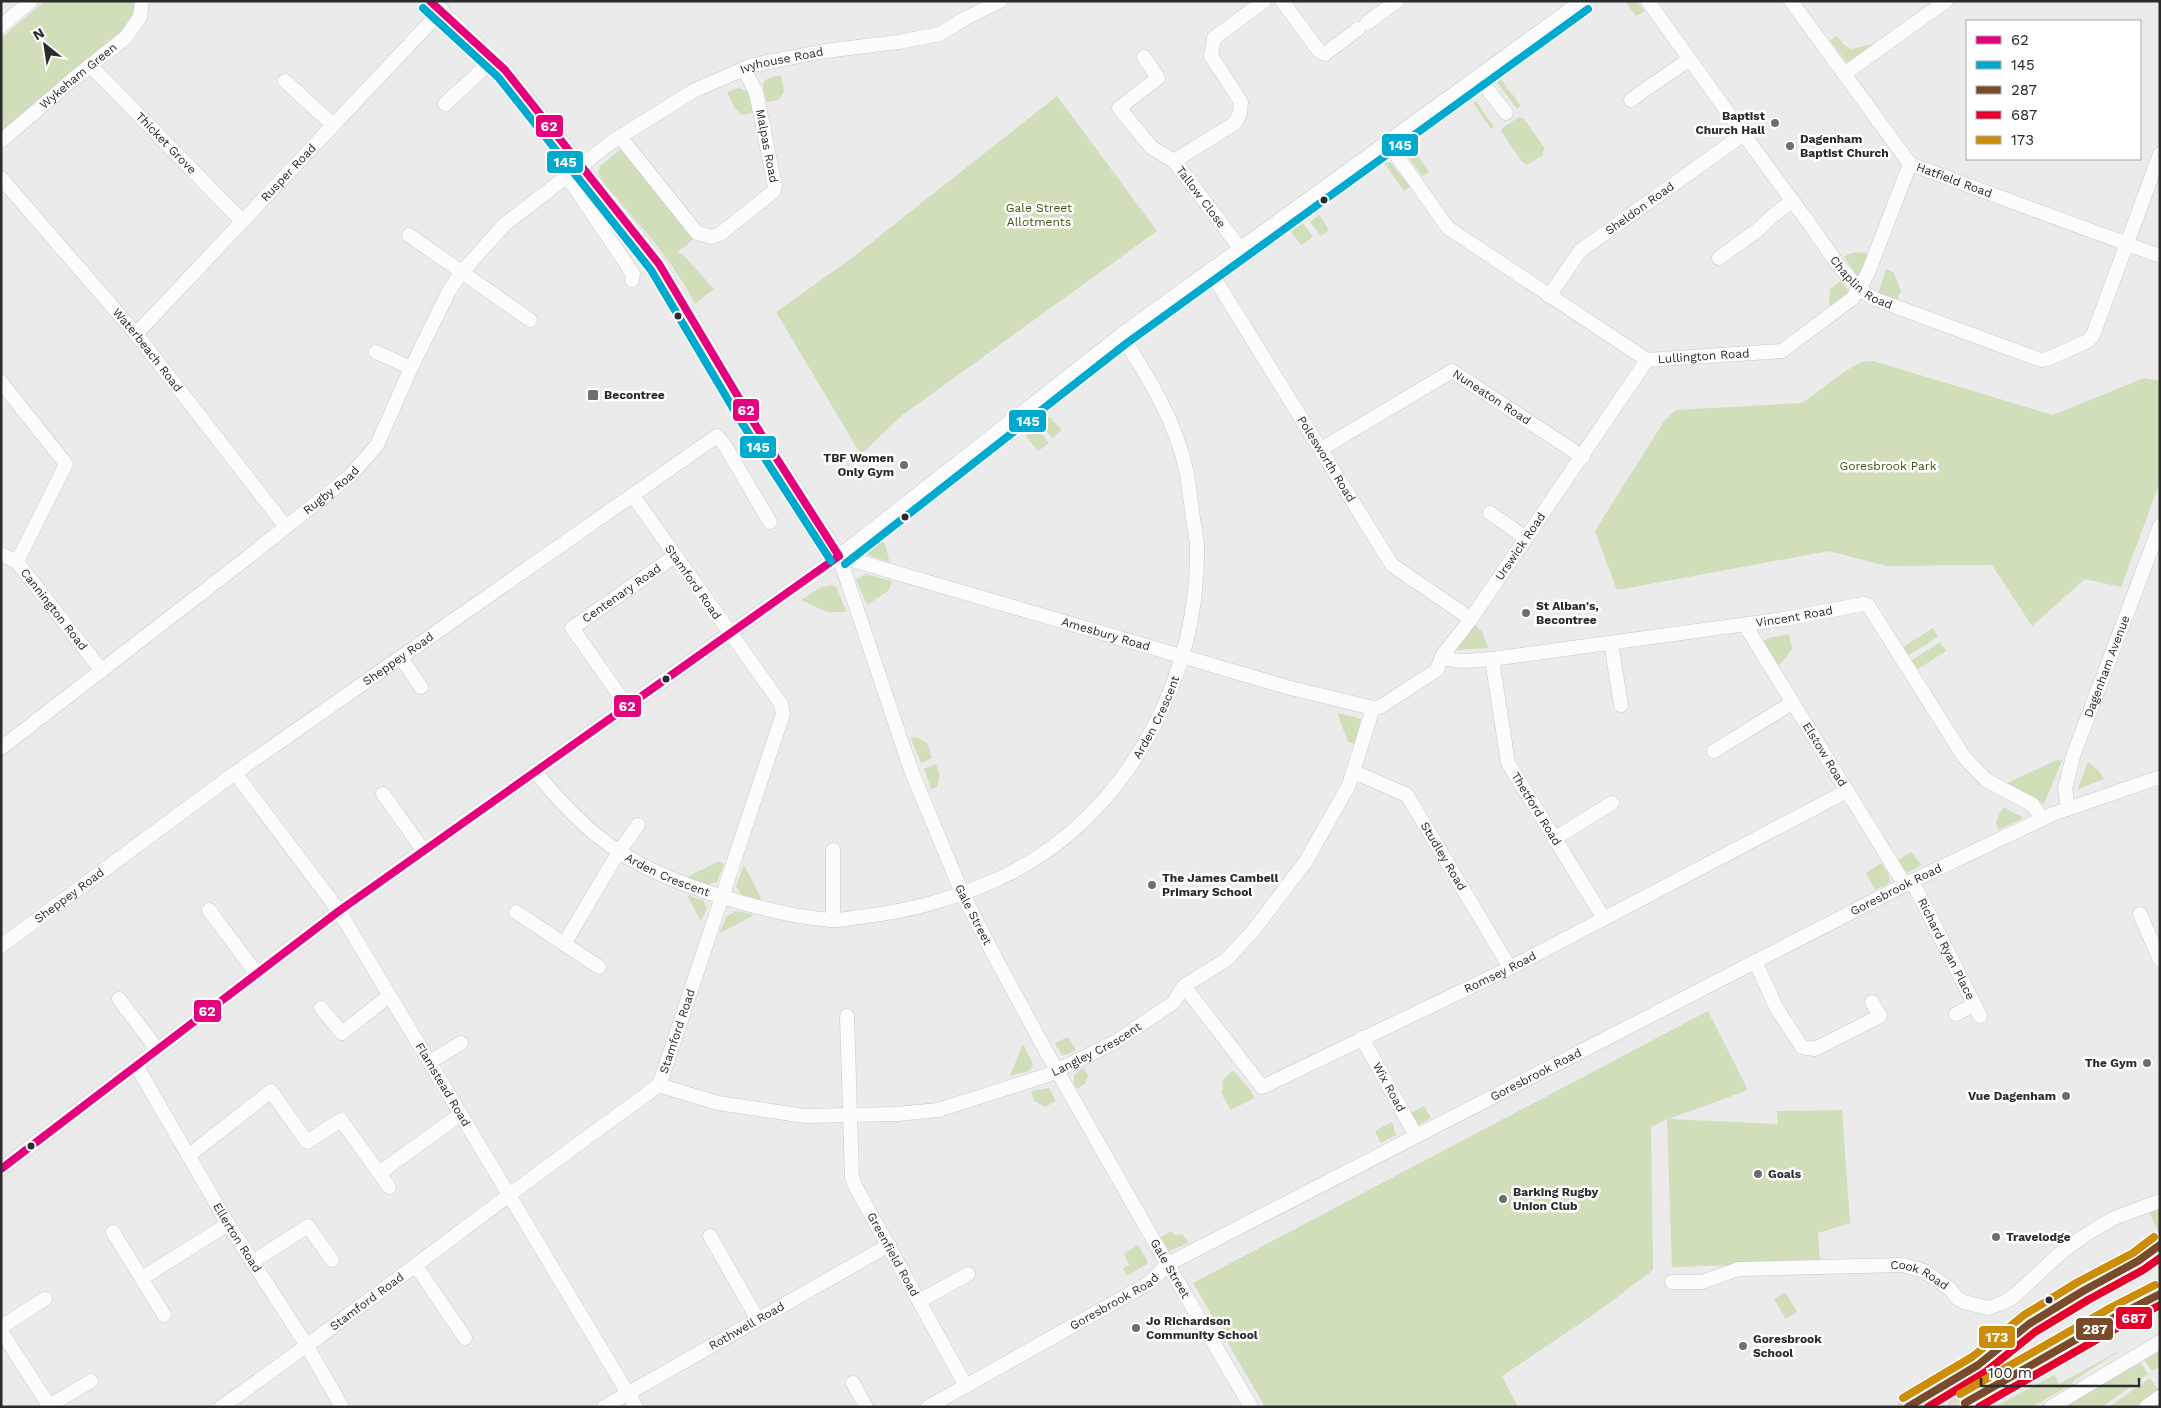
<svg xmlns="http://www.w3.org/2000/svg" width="2161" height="1408" viewBox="0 0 2161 1408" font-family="'Work Sans',sans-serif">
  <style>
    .green { fill: #d0deba }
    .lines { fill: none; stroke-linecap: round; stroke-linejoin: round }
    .minor-casing { stroke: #c8c9c9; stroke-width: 15 }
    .highway-casing { stroke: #c9c9ca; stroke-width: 22 }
    .minor { stroke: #fcfcfc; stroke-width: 14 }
    .highway { stroke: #e5d9d5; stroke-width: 21 }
    .bus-1-casing { stroke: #fff; stroke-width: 11 }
    .bus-2-casing { stroke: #fff; stroke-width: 11 }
    .bus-3-casing { stroke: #fff; stroke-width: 11 }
    .bus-4-casing { stroke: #fff; stroke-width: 11 }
    .bus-5-casing { stroke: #fff; stroke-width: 11 }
    .bus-1 { stroke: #e5007d; stroke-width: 8 }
    .bus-2 { stroke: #00a9ce; stroke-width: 8 }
    .bus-3 { stroke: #7a4b2a; stroke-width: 8 }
    .bus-4 { stroke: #e4002b; stroke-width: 8 }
    .bus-5 { stroke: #ce8d09; stroke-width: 8 }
    .poi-dot { fill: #6e6e6f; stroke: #fff; stroke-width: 2 }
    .bus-dot { fill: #2a2b2c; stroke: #fff; stroke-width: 2 }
    .labels { text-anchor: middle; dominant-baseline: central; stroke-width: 5; stroke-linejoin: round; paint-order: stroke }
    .street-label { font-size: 12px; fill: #2a2b2c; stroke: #fff }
    .poi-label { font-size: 12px; font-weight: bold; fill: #2a2b2c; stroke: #fff; text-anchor: start }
    .park-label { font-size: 12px; fill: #3d510e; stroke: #fff }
    .line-badge { stroke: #fff; stroke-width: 2 }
    .badge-label { font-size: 14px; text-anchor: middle; font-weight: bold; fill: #fff }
  </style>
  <rect width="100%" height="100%" fill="#ebebec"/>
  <path class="green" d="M45,1H136V12L127,30L1,137V38Z
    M1625,1H1637L1645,11L1636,16Z
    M1837,36L1844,45L1852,49L1873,44L1877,49L1849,66L1830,40Z
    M781,75L784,92L779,100L767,102C761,83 759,79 781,75Z
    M1501,79L1521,106L1517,109L1497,82Z
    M739,88L747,91L755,113L742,115L735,109L727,92Z
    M1057,96L1157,231L900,417L861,455L776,312L848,261Z
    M1476,101L1494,127L1491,129L1473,103Z
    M1519,117L1524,119L1544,147L1543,155L1527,165L1522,162L1501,131L1502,128Z
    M1408,142L1429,172L1422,176L1404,152Z
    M621,149L696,237L678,252L683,255L714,289L695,304C672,258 634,220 602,180L598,172L600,166Z
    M1390,162L1410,187L1404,191L1385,164Z
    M1319,215L1329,230L1321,236L1310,222Z
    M1301,221L1313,237L1301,245L1290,230Z
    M1860,252L1871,254L1860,276H1858L1844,257L1851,253Z
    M1886,269L1894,273L1901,291L1896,303L1878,295Z
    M1841,281L1850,293L1833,310L1829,304L1830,289Z
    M1873,361L2053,415L2144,378L2160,381V482L2121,587L2085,579L2032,626L1992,565L1886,566L1829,551L1617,590L1595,531L1664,421L1676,410L1802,403L1847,370L1862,362Z
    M1050,417L1062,430L1052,438L1041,424Z
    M1037,428L1049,443L1038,451L1026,436Z
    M882,538L888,553L889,562L862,553Z
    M866,574L892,581L889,590L867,605L856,580Z
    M833,585L837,588L846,612H827L801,600L821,587Z
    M1472,622L1482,632L1488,648L1458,650L1456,645Z
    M1933,628L1938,637L1909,655L1903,647Z
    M1789,634L1792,649L1784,660L1777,666L1762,642L1769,638Z
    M1940,642L1946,651L1918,669L1912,660Z
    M1338,713L1361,719L1355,744L1348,742L1338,715Z
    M916,737L927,743L932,758L921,763L911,739Z
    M2057,760L2062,761L2044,804L2006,786L2007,783Z
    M2088,762L2099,771L2104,779L2078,789Z
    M936,764C940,773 940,777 937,787L931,789L924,769Z
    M2003,807L2022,817V819L1998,830L1996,821Z
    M1911,852L1922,865L1907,873L1898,860Z
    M719,861L724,864L717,882L706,885L687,877Z
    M1881,863C1885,869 1891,875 1889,883L1875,890L1866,873Z
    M744,865L763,902L741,895L736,886Z
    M687,895L703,900L707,908L701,922Z
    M736,911L754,915L720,933L726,917Z
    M1708,1011L1748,1090L1669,1119L1778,1124L1777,1111L1842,1110L1850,1223L1818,1233L1820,1263L1672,1267L1667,1119L1651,1127L1653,1270L1596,1313L1502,1376L1518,1407H1265L1193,1283Z
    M1068,1037L1076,1050L1068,1054L1062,1055L1055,1043Z
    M1023,1044L1033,1064L1029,1071L1010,1076Z
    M1083,1068L1088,1075L1086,1083L1077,1089L1074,1084V1075Z
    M1233,1070L1251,1091L1254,1098L1231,1110L1221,1093L1223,1088L1222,1081Z
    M1049,1088L1056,1101L1045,1107L1034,1101L1031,1091Z
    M1424,1106L1431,1118L1416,1126L1407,1115Z
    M1392,1122L1396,1135L1381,1143L1375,1131Z
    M2160,1209V1233H2159L2149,1212Z
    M1171,1231L1175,1235L1182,1234L1189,1243L1169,1251L1161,1237Z
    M1138,1245L1147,1260V1264L1127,1276L1123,1268L1129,1265L1124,1254Z
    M1785,1292L1797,1312L1786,1319L1774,1299Z
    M2126,1347L2074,1380L2072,1384L2032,1407H1995L2054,1375L2059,1384Z
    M2160,1350V1366L2152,1371L2144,1360Z
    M2140,1362L2148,1374L2102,1407H2062Z
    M2150,1378L2160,1392L2139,1407H2109Z"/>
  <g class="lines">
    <defs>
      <g id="minor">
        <path id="s1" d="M430,1L505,70L659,264L749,415L839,556L911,770L962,893L997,961L1047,1053L1158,1248L1251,1407"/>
        <path d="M1282,1L1319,51L1325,54L1358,29"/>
        <path id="s2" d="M1648,1C1700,74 1752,147 1806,219C1825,245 1846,283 1875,299L2041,360L2047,359L2088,341L2093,335L2160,154"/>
        <path id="s3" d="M1791,1L1910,164L2160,256"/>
        <path d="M1367,23L1397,1"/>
        <path d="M1,26L31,1"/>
        <path d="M1144,57L1158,78L1119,108L1151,147L1174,161"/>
        <path id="s4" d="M90,65L242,221"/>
        <path d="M1844,74L1946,1"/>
        <path d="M1478,77L1506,113"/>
        <path d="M285,81L332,124"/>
        <path d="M1631,100C1650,85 1670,74 1689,59"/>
        <path d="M445,104L494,59"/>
        <path d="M621,138L697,233L712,237L720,234L774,191L775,186L756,92L744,69"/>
        <path id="s5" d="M1,141L71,81L126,37L140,17L142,1"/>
        <path id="s6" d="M1387,142L1448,228L1647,360L1782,351L1853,298L1868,273L1910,164"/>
        <path d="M567,176L633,274L632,280"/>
        <path id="s7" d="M1,178L136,334L286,527"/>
        <path d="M409,235L530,320"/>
        <path d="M1240,248L1174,161L1235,123L1240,113L1241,102L1211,56L1214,38L1264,1"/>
        <path d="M1719,258L1759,229L1771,217L1792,201"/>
        <path id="s8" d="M1210,271L1392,565L1471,619"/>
        <path id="s9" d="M1549,296L1580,251L1744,134"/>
        <path id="s10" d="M136,334L442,10"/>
        <path d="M376,352L411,368"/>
        <path d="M1,382L66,464L17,562"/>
        <path id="s11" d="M1321,449L1452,371L1583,457"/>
        <path d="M1490,513L1526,538"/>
        <path id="s12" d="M1,554L17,562L102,671"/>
        <path id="s13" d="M839,556L1287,687L1373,708L1380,707L1437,670L1442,656L1471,619L1647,360"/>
        <path id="s14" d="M1745,625L1905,885"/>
        <path d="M1611,643L1621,705"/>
        <path id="s15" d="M1442,656C1456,664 1476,660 1492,659L1784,619L1864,604L1868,605L1964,757L1986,780L2033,805L2042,819"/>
        <path d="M401,658L421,687"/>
        <path id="s16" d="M1492,659L1508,763L1603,917"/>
        <path id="s17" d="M627,706L572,628L675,556"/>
        <path id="s18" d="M1,748L243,561L350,476L377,445L411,368L449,291L462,272L504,225L613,141L695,90L753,65L825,51L898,42L940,34L964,19L1000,1"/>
        <path d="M1714,751L1792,703"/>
        <path id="s19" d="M535,771C591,842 637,871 723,897C758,908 794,917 830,920C839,921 850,918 859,917C884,914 908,910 932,903C965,893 994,883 1023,866C1134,803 1200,670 1197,545C1196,533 1193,522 1192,510C1190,497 1189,484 1186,470C1176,422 1148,376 1121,335"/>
        <path id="s20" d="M1354,772L1407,795L1510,968"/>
        <path id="s21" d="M235,773L339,911L636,1407"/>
        <path d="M383,794L423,850"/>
        <path id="s22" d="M2068,808L2065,789L2073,756L2160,526"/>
        <path d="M1554,839L1612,803"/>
        <path id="s23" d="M1912,881L1980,1016"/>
        <path d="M209,910L256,973"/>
        <path d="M516,912L599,967"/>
        <path d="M2140,914L2160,960"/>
        <path d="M833,920V850"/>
        <path d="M564,944L618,853L638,825"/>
        <path id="s24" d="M1,946L235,773L717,436L724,444L770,522"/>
        <path d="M1755,961L1777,1009L1802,1047L1815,1049L1880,1016L1872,1002"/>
        <path id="s25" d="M1184,986L1262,1087L1510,968L1847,791"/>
        <path d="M119,999L157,1049"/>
        <path d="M321,1008L342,1033L389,996"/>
        <path d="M1956,1014L1974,1005"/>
        <path id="s26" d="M847,1016L852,1176L854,1184L966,1386"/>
        <path id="s27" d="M1362,1038L1416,1136"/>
        <path d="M430,1062L461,1043"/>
        <path id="s28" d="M136,1065L228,1224L307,1346L342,1407"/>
        <path id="s29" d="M658,1085L718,1103L805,1116L897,1114L938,1110L1048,1075L1115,1042L1173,1003L1184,986L1226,960L1253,931L1306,861L1349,785L1373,708"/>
        <path d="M188,1156L271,1091L307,1142L341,1120L379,1173L461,1114"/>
        <path d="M1,1169L339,911L839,556L1121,335L1582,1"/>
        <path d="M379,1173L389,1187"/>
        <path d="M113,1232L164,1315"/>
        <path d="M710,1236L758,1320"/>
        <path d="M252,1262L308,1226L332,1260"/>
        <path d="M416,1266L465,1338"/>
        <path d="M142,1278L228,1224"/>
        <path id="s30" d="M1672,1282H1702L1739,1269L1903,1265L1924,1271L1950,1289L1957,1298L1964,1302L1988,1308L2002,1303L2013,1297L2065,1249L2090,1232L2114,1218L2160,1201"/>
        <path d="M921,1300L968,1274"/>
        <path d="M1,1327L45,1299"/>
        <path d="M1,1331L50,1407"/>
        <path d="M853,1383L866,1407"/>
        <path d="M47,1407L91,1381"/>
        <path id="s31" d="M221,1407C366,1306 504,1196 647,1094L658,1085L662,1077L783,714L781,704L633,496"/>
        <path id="s32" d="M604,1407L889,1245"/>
        <path id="s33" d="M928,1407L1149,1283L1168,1264L1912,881L2053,814L2160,777"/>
        <path d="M2051,1407L2160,1342"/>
        <path d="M2146,1407L2160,1397"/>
      </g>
      <path id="highway" d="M1908,1407L1978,1365L2029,1324L2083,1291L2138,1261L2160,1252
        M1959,1407L2160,1293"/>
    </defs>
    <use href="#minor" class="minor-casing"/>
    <use href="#highway" class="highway-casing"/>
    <use href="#minor" class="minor"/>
    <use href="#highway" class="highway"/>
    <defs>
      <path id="bus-1" d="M430,1L505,70L659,264L749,415L839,556
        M1,1169L339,911L839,556"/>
      <path id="bus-2" d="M423,8L498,77L651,270L740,420L831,561
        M845,564L1127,343L1588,9"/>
      <path id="bus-3" d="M1965,1403L2117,1316L2160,1294
        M1908,1407L1978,1365L2029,1324L2083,1291L2138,1261L2160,1245"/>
      <path id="bus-4" d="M1928,1407L1984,1373L2035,1332L2088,1300L2143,1270L2160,1258
        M1979,1407L2122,1325L2160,1305"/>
      <path id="bus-5" d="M1960,1394L2112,1307L2155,1285
        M1903,1398L1972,1357L2024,1315L2078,1282L2133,1253L2154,1237"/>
    </defs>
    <use href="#bus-1" class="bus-1-casing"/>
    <use href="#bus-2" class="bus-2-casing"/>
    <use href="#bus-3" class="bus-3-casing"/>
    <use href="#bus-4" class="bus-4-casing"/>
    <use href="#bus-5" class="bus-5-casing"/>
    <use href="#bus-1" class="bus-1"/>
    <use href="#bus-2" class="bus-2"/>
    <use href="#bus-3" class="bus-3"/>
    <use href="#bus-4" class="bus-4"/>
    <use href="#bus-5" class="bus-5"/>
  </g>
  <g class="poi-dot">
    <circle cx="1775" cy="123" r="5"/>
    <circle cx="1790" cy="146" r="5"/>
    <rect x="587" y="389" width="12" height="12" rx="2.5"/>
    <circle cx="904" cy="465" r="5"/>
    <circle cx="1526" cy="613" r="5"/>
    <circle cx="1152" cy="885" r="5"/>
    <circle cx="2147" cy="1063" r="5"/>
    <circle cx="2066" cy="1096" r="5"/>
    <circle cx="1758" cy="1174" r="5"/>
    <circle cx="1503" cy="1199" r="5"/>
    <circle cx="1996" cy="1237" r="5"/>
    <circle cx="1136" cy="1328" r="5"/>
    <circle cx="1743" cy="1346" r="5"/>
  </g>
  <g class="bus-dot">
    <circle cx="1324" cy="200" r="4.5"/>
    <circle cx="678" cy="316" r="4.5"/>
    <circle cx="905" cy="517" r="4.5"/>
    <circle cx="666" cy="679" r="4.5"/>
    <circle cx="31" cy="1146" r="4.5"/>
    <circle cx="2049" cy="1300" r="4.5"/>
  </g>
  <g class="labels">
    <g class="street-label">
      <text stroke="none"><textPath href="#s18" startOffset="1066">Ivyhouse Road</textPath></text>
      <text stroke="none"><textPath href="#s5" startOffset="101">Wykeham Green</textPath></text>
      <text stroke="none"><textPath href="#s4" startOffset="109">Thicket Grove</textPath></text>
      <text transform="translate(767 146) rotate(79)">Malpas Road</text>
      <text stroke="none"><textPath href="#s10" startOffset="222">Rusper Road</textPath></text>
      <text stroke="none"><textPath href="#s3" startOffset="249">Hatfield Road</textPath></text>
      <text transform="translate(1201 197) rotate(53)">Tallow Close</text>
      <text stroke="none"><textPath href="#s9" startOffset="128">Sheldon Road</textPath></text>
      <text stroke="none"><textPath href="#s2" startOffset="355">Chaplin Road</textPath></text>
      <text stroke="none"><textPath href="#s7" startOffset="226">Waterbeach Road</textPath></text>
      <text stroke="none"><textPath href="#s6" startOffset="401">Lullington Road</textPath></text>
      <text stroke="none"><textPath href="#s11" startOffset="200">Nuneaton Road</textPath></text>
      <text stroke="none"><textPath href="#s8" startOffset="221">Polesworth Road</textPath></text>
      <text stroke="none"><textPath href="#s18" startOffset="419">Rugby Road</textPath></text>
      <text stroke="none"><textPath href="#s13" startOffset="780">Urswick Road</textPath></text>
      <text transform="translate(693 582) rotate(55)">Stamford Road</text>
      <text stroke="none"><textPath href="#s17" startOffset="156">Centenary Road</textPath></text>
      <text stroke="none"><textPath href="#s12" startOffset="78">Cannington Road</textPath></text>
      <text stroke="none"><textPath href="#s15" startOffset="356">Vincent Road</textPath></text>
      <text stroke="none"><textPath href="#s13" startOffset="278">Amesbury Road</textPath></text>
      <text stroke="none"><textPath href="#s24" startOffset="490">Sheppey Road</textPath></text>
      <text stroke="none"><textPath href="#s22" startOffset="149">Dagenham Avenue</textPath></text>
      <text stroke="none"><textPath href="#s19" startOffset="746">Arden Crescent</textPath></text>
      <text stroke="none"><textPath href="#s14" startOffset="152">Elstow Road</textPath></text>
      <text stroke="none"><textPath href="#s16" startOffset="159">Thetford Road</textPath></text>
      <text stroke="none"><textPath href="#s20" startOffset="129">Studley Road</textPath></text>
      <text stroke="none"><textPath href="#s19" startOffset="171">Arden Crescent</textPath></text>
      <text stroke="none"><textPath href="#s33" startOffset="1099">Goresbrook Road</textPath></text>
      <text stroke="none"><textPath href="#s24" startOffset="85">Sheppey Road</textPath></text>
      <text stroke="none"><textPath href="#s1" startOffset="1076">Gale Street</textPath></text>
      <text stroke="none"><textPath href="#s23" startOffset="76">Richard Ryan Place</textPath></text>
      <text stroke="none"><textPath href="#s25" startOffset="392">Romsey Road</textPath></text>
      <text stroke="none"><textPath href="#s31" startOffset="600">Stamford Road</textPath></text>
      <text stroke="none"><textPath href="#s29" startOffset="454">Langley Crescent</textPath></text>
      <text stroke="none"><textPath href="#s33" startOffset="694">Goresbrook Road</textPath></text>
      <text stroke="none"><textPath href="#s21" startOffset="375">Flamstead Road</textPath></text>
      <text stroke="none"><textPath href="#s27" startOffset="56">Wix Road</textPath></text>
      <text stroke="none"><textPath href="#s28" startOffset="200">Ellerton Road</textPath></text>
      <text stroke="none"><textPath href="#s26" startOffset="249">Greenfield Road</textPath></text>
      <text stroke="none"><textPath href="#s1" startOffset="1481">Gale Street</textPath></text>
      <text stroke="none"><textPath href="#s30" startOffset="252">Cook Road</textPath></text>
      <text stroke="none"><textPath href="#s33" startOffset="214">Goresbrook Road</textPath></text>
      <text stroke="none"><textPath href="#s31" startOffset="180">Stamford Road</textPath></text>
      <text stroke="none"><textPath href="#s32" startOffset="164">Rothwell Road</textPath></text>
    </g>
    <g class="poi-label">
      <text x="1765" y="116" text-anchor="end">Baptist<tspan x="1765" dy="14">Church Hall</tspan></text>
      <text x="1800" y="139">Dagenham<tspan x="1800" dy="14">Baptist Church</tspan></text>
      <text x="604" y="395">Becontree</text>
      <text x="894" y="458" text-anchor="end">TBF Women<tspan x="894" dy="14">Only Gym</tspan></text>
      <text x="1536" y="606">St Alban's,<tspan x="1536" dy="14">Becontree</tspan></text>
      <text x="1162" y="878">The James Cambell<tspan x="1162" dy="14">Primary School</tspan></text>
      <text x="2137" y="1063" text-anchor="end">The Gym</text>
      <text x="2056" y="1096" text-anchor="end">Vue Dagenham</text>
      <text x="1768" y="1174">Goals</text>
      <text x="1513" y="1192">Barking Rugby<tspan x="1513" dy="14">Union Club</tspan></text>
      <text x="2006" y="1237">Travelodge</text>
      <text x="1146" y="1321">Jo Richardson<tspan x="1146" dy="14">Community School</tspan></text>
      <text x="1753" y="1339">Goresbrook<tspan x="1753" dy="14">School</tspan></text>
    </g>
    <g class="park-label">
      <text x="1039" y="208">Gale Street<tspan x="1039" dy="14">Allotments</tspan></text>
      <text x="1888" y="466">Goresbrook Park</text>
    </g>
  </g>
  <g class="line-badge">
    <rect x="535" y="114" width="29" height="24" rx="5" fill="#e5007d"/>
    <rect x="1381" y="133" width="38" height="24" rx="5" fill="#00a9ce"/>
    <rect x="546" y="150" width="38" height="24" rx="5" fill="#00a9ce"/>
    <rect x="732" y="398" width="28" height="24" rx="5" fill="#e5007d"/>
    <rect x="1008" y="409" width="39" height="24" rx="5" fill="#00a9ce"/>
    <rect x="739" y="435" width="38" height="24" rx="5" fill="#00a9ce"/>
    <rect x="613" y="694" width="29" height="24" rx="5" fill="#e5007d"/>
    <rect x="193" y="999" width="29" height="24" rx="5" fill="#e5007d"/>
    <rect x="2115" y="1306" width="38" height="24" rx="5" fill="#e4002b"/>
    <rect x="2075" y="1317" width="39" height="24" rx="5" fill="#7a4b2a"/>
    <rect x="1978" y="1325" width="38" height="24" rx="5" fill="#ce8d09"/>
  </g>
  <g class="badge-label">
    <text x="549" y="131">62</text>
    <text x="1400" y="150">145</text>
    <text x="565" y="167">145</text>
    <text x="746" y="415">62</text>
    <text x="1028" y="426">145</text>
    <text x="758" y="452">145</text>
    <text x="627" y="711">62</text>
    <text x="207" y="1016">62</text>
    <text x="2134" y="1323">687</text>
    <text x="2095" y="1334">287</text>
    <text x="1997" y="1342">173</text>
  </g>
  <rect width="2161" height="1408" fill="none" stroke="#2a2b2c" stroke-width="5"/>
  <rect x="1966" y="20" width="175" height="140" fill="#ffffff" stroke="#aaaaab"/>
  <rect x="1976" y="36" width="25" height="8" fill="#e5007d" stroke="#aaaaab"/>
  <text x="2011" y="45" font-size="15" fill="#2a2b2c">62</text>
  <rect x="1976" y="61" width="25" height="8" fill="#00a9ce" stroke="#aaaaab"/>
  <text x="2011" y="70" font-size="15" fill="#2a2b2c">145</text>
  <rect x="1976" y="86" width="25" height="8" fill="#7a4b2a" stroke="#aaaaab"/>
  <text x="2011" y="95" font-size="15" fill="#2a2b2c">287</text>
  <rect x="1976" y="111" width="25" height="8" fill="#e4002b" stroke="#aaaaab"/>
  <text x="2011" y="120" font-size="15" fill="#2a2b2c">687</text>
  <rect x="1976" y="136" width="25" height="8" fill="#ce8d09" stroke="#aaaaab"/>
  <text x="2011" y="145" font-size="15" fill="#2a2b2c">173</text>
  <g transform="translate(45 45) rotate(330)" stroke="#ffffff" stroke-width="4" paint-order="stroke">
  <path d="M0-4L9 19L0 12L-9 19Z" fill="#2a2b2c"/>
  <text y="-8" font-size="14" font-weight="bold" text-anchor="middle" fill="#2a2b2c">N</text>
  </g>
  <path d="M1981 1378v8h158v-8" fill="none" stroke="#2a2b2c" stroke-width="2.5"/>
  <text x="1988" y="1378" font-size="15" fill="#2a2b2c" stroke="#ffffff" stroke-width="4" paint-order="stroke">100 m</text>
</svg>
